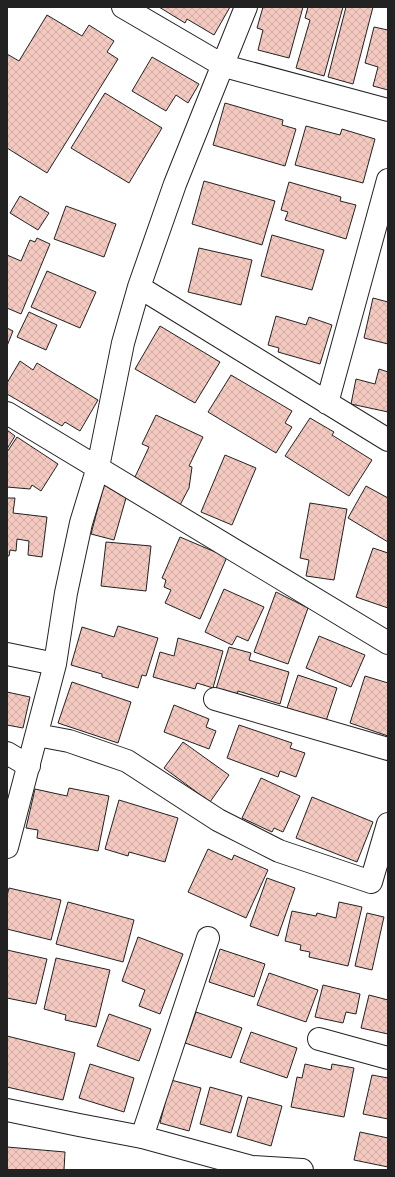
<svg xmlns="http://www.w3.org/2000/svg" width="395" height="1177" viewBox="0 0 395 1177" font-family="'Varela Round',sans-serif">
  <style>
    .building { fill: url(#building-cross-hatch); stroke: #222 }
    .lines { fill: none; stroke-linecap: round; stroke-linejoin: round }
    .minor-casing { stroke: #222; stroke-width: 24 }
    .minor { stroke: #fff; stroke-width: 22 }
  </style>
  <defs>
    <pattern id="building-cross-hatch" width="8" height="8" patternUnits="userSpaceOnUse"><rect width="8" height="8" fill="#f3c9c0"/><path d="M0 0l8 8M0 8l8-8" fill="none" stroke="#d0aca5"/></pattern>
  </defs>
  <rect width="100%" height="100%" fill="#fff"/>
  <path class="building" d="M159,7H230L214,35L187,19L185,23Z
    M263,7H303L289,58L258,50L263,30L257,28Z
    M308,7H343L324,76L296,68L310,20L305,18Z
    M346,7H373L353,84L328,77Z
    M47,15L82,36L89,25L114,41L107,52L118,59L47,173L7,148V54L19,61Z
    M374,27L388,30V90L373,86L378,67L365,63Z
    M152,57L199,84L188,103L176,95L166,111L132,91Z
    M105,93L162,128L129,183L71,148Z
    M225,103L283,120L282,125L296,129L285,166L213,145Z
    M306,126L340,135L342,129L375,139L363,183L295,165Z
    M204,181L275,201L262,245L192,224Z
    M289,182L341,197L340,201L356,205L346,239L285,220L288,212L281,210Z
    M20,196L49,213L38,230L10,213Z
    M66,206L116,224L104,257L54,239Z
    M272,235L324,250L312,290L261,276Z
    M37,238L50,244L21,314L7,308V255L21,261L30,240L35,242Z
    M199,248L252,260L241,305L188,292Z
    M47,271L96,292L80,328L31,307Z
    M373,298L388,302V344L364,338Z
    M29,312L57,325L46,350L17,337Z
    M276,316L306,325L309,317L332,325L320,364L278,352L279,348L268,345Z
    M160,326L220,362L195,403L135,369Z
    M7,328L13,331L7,346Z
    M20,361L33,370L37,363L98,400L80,431L65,422L62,426L7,394V383Z
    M379,369L388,372V412L351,404L356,379L375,384Z
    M231,375L292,411L285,423L292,427L276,453L208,412Z
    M156,415L203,437L189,466L192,467L189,488L180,505L135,477L149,447L142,444Z
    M310,418L334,432L332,435L372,460L349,496L285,456Z
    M7,430L15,436L7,449Z
    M17,437L58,464L41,491L32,485L30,489L7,487V452Z
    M225,455L256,468L232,525L201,512Z
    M104,485L126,498L114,540L91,534Z
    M366,486L388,498V542L348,518Z
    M7,498H15L13,513L47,517L42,557L28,555L29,541L17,539L16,551L10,550L9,556H7Z
    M310,503L347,509L334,580L306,576L309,560L300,558Z
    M180,537L227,557L200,619L165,603L171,590L164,587L166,580L162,578Z
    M106,542L151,546L146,591L101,586Z
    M373,548L388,553V608L356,597Z
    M224,589L264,607L248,641L237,636L232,645L205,632Z
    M276,592L308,608L288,664L254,652Z
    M118,626L158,638L146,676L142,675L138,688L102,677V674L71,665L82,627L114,637Z
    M319,636L365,655L351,687L306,668Z
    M178,638L223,651L213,688L197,683L195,689L153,677L160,652L174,656Z
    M229,647L251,653L249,660L289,672L280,704L238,691L237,695L216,689Z
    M298,675L337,688L326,721L287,708Z
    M365,676L388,683V736L350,723Z
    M72,682L131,702L118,743L58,723Z
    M7,692L30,697L23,728L7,725Z
    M174,705L209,719L206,727L216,731L209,749L164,732Z
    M239,725L292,743L290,748L305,753L296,777L280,771L278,777L227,758Z
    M183,742L229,775L210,802L164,768Z
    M261,778L300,796L283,832L274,828L272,832L242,818Z
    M69,788L109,796L98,851L37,838L38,830L26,828L35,789L67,796Z
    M312,797L373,822L357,862L296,838Z
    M119,800L178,818L165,862L129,852L128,856L105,849Z
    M208,849L232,860L234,855L268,870L246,918L188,892Z
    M267,878L295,888L278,936L250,926Z
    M9,888L61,900L51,940L7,929V896Z
    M68,902L134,920L123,962L56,944Z
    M339,902L362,907L348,966L309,957L310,952L300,950L301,945L285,941L292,911L316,916L317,913L336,918Z
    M367,913L384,917L372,970L355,966Z
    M138,937L183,954L160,1014L139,1006L145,990L122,981Z
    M220,949L265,964L254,997L209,982Z
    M7,950L47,959L36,1004L7,998Z
    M56,958L110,970L96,1027L65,1020L66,1015L44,1009Z
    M269,973L318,990L306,1022L257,1005Z
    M323,985L360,994L356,1014L346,1012L343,1023L315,1017Z
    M369,995L388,1000V1034L361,1028Z
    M196,1012L242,1028L231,1058L185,1043Z
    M109,1014L151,1029L139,1061L97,1046Z
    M251,1032L297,1048L287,1078L240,1062Z
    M7,1036L75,1053L63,1100L7,1087Z
    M90,1064L134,1078L124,1112L79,1098Z
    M305,1064L331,1070L332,1064L354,1068L344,1117L291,1107L297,1077L302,1078Z
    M372,1075L388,1078V1119L363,1114Z
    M171,1080L201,1088L189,1131L160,1123Z
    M210,1087L242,1096L231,1133L200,1124Z
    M248,1097L282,1106L271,1146L237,1136Z
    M360,1132L388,1138V1167L354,1160Z
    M7,1147L65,1152L64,1170H7Z"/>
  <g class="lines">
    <defs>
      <path id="minor" d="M123,7L224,66L388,110
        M139,287L388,440
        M327,403L388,180
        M7,413L388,643
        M7,654L55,664
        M215,699L388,749
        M37,735L69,741L127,761L218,820L279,851L371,882L388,824
        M7,753L29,766
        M7,847L55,664L66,593L81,523L98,467L123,343L139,287L175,184L246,7
        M319,1039L388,1058
        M7,1110L79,1125L142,1137L252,1167L302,1170
        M142,1137L208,938"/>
    </defs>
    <use href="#minor" class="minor-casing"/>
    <use href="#minor" class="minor"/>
  </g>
  <rect width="395" height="1177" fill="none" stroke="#222222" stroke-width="16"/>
</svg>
